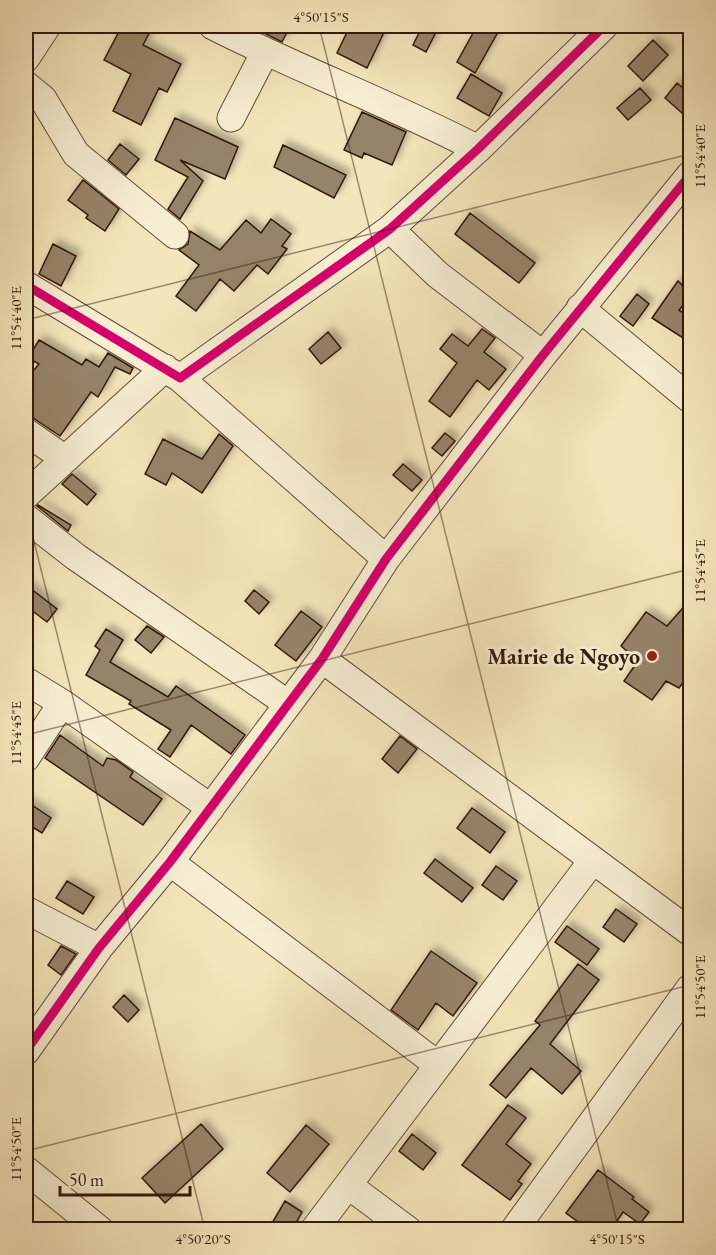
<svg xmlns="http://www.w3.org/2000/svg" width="716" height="1255" viewBox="0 0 716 1255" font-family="'EB Garamond',serif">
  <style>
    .building { fill: #968468; stroke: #31190c; stroke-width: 1.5; filter: url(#shadow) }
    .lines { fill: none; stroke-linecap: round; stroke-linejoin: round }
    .minor-casing { stroke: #624c38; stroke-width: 29 }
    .minor { stroke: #f8efd3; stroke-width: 27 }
    .cycleway-casing { stroke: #f8efd3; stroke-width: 13 }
    .cycleway { stroke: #d6006c; stroke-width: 9 }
    .ticks { fill: none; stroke: #31190c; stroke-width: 1.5; stroke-opacity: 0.45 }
    .poi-dot { fill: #8f2418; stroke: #f8efd3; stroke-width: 2 }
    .labels { text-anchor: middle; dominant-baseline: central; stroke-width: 6; stroke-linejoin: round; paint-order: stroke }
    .poi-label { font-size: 22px; font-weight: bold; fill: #31190c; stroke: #f8efd3; text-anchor: end }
    .neatline { fill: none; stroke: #31190c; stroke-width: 2 }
    .ticks-label { font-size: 15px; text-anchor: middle; fill: #31190c }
  </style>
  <defs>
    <filter id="shadow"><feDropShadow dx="5" dy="-5" stdDeviation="3" flood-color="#0004"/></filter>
  </defs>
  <rect width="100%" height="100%" fill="#f4e6bc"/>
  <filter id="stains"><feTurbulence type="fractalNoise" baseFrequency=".00333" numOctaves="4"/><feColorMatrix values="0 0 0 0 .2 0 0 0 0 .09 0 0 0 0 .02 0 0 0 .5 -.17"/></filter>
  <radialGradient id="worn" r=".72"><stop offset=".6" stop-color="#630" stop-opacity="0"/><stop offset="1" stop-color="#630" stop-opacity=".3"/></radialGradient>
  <path class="building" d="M122,26H153L143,45L181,64L167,92L159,88L141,125L113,111L131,74L104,60Z
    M267,26H290L282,42L264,33Z
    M350,26H387L367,68L337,53Z
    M477,26H487L498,32L475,73L457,62Z
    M422,27L435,34L426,52L413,45Z
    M653,40L668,55L643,81L628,66Z
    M471,74L502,93L489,116L457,98Z
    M677,83L690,94V120L665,98Z
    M640,88L651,100L628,120L617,108Z
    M362,112L406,132L392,165L364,153L362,158L344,150Z
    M175,118L238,147L225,179L180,160L203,181L180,219L168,209L188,177L155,160Z
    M120,144L139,159L126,175L108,160Z
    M283,145L346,175L334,198L274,167Z
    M83,180L119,209L105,231L86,218L88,215L68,200Z
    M470,213L535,263L519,283L455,234Z
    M271,219L291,234L282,246L287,249L268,274L257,265L234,291L220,279L196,311L176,296L199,265L179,250L188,244L190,231L220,250L246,220L261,233Z
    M53,244L76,256L61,286L39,274Z
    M690,272V297L679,310L690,318V327L683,338L652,318L678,281L682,285Z
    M637,294L649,304L633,326L620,316Z
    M482,329L495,338L484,352L506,369L489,390L477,380L450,417L429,401L457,363L440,349L452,334L468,346Z
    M328,332L341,348L321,364L309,349Z
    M39,340L82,365L86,359L99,367L108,353L133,368L130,374L115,367L98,397L91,392L60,436L26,413V380L39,364L28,358Z
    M445,433L455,441L442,456L432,448Z
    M219,434L233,446L202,493L172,473L166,485L145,474L163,439L202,459Z
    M403,464L422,480L412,491L393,475Z
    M72,474L96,494L87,505L62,484Z
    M38,505L71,525L68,531L37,506Z
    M26,585L57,609L47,622L26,606Z
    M254,590L269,602L259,614L245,601Z
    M682,609L690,615V673L679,688L666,681L652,700L624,681L638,661L621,646L646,612L667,626Z
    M301,611L322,627L296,661L275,645Z
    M147,626L164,637L151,653L135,640Z
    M106,629L123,640L110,662L168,697L176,686L245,735L231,754L191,725L170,757L158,749L171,730L129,704L131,701L86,675L100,650L95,646Z
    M60,735L103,766L107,758L116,760L133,772L130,777L162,799L143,825L45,758Z
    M400,736L417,749L398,773L382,759Z
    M26,801L51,818L42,833L26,823Z
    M472,808L505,832L490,853L457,828Z
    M435,859L473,888L462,902L424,873Z
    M496,866L517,881L503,900L482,885Z
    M67,881L94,897L83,914L56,898Z
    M616,909L637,924L624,942L603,927Z
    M567,926L599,949L587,965L555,942Z
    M61,946L76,954L61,975L48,965Z
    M431,951L477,983L453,1016L436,1003L418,1030L391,1010Z
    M578,964L599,980L550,1044L581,1071L562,1094L531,1068L506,1098L490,1085L540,1025L535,1021Z
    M124,995L139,1010L128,1022L113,1007Z
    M508,1105L526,1118L506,1144L531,1164L518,1181L522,1184L510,1200L462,1165Z
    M201,1124L223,1149L165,1203L142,1178Z
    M306,1125L329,1144L290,1192L267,1173Z
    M412,1134L436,1153L423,1170L399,1151Z
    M598,1170L634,1197L632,1199L649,1212L640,1224L623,1212L611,1230H589L566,1213Z
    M285,1201L302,1212L292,1230H268Z"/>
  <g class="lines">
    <defs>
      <path id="minor" d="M213,26C300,70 391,104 478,149
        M26,58L47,26
        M26,85L43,99L76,154L175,235
        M231,118L265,52
        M390,229L438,275L543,355
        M26,285L180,378L390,229L478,149L604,26
        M580,308L690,399
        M180,378L386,559
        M26,432L65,459
        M26,495L165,368
        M26,518L76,557L288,704
        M322,659L690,932
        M26,681L62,703L211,808
        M26,758L62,703
        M170,862L438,1065
        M26,910L99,948
        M26,1051L99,948L170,862L322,659L386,559L543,355L690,175
        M26,1170L100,1230
        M348,1185L408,1230
        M314,1230L593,860
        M514,1230L690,988"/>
    </defs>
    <use href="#minor" class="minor-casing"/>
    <use href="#minor" class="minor"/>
    <defs>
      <path id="cycleway" d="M26,285L180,378L390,229L478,149L604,26
        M26,1051L99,948L170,862L322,659L386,559L543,355L690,175"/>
    </defs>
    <use href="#cycleway" class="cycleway-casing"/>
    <use href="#cycleway" class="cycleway"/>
  </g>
  <path class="ticks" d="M319,26L619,1230M26,320L690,154M26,509L205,1230M26,735L690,569M26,1151L690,985"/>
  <circle class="poi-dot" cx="652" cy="656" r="6"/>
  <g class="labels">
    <g class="poi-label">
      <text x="640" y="656">Mairie de Ngoyo</text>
    </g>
  </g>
  <rect width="716" height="1255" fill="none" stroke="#f4e6bc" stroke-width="66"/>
  <path d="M60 1186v9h130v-9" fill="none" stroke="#31190c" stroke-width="3"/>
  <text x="69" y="1186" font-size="18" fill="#31190c" stroke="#f8efd3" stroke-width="4.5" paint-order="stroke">50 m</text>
  <rect x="33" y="33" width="650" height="1189" class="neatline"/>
  <g class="ticks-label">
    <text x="321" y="22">4°50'15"S</text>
    <text transform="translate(700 156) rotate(-90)" y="5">11°54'40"E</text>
    <text transform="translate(16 318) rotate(-90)" y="5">11°54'40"E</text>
    <text transform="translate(700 571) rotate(-90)" y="5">11°54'45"E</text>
    <text transform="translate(16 733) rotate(-90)" y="5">11°54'45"E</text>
    <text transform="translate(700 987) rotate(-90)" y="5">11°54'50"E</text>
    <text transform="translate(16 1149) rotate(-90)" y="5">11°54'50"E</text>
    <text x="203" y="1244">4°50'20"S</text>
    <text x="617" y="1244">4°50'15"S</text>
  </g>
  <rect width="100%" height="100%" filter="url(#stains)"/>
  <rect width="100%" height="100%" fill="url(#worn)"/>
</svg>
